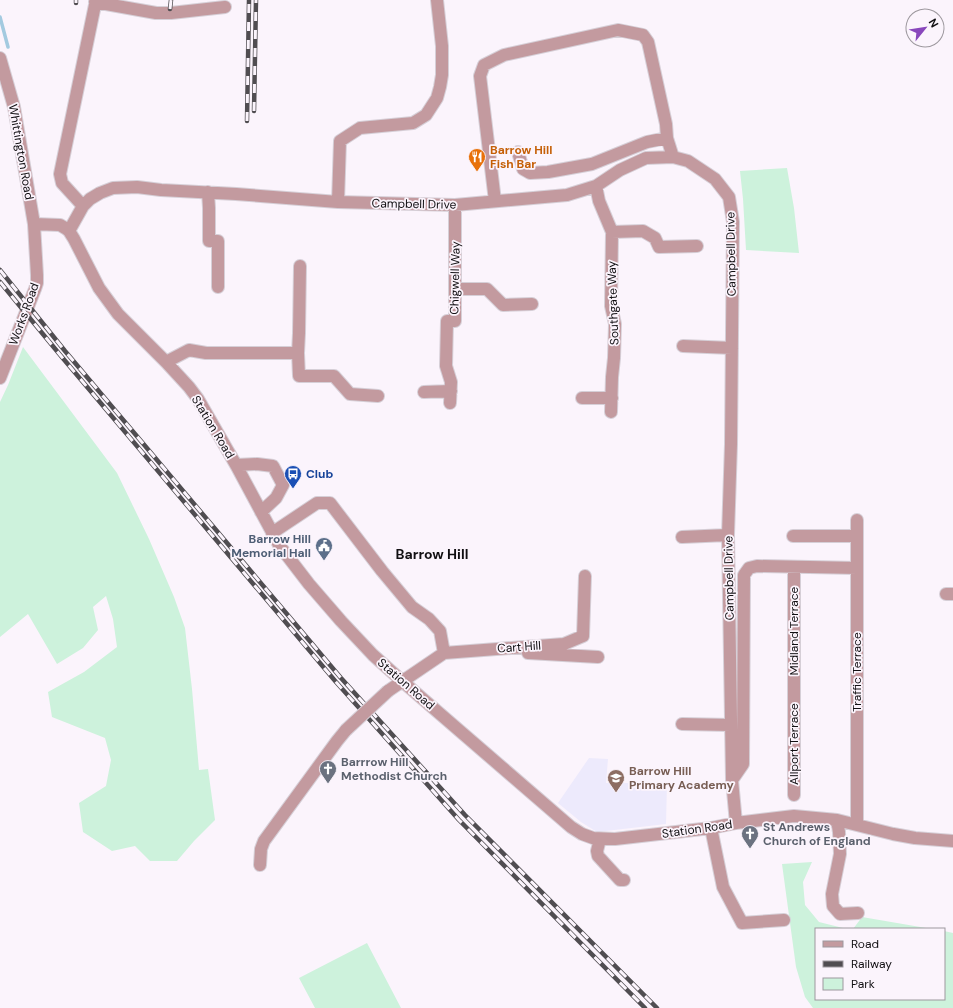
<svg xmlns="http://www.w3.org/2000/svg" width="953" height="1008" viewBox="0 0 953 1008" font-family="'DM Sans',sans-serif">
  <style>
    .education { fill: #edeafc }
    .green { fill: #cdf2dc }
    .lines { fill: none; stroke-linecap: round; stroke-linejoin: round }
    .stream { stroke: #a3cae0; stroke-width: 3.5 }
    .minor-casing { stroke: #d6cfd7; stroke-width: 14 }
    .minor { stroke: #c39a9f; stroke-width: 12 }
    .rail-casing { stroke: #504d51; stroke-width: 4.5 }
    .rail { stroke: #fbf4fc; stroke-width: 3; stroke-dasharray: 9; stroke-linecap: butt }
    .minor-bridge-casing { stroke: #d6cfd7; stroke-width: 14; stroke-linecap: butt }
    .minor-bridge { stroke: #c39a9f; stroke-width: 12 }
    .labels { text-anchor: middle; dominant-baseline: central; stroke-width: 3.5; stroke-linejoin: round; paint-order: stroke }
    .food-label { font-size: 12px; font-weight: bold; fill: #c56008; stroke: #fbf4fc; text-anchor: start }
    .street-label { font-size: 12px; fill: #110f12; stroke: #fbf4fc }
    .transit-label { font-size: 12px; font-weight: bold; fill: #164399; stroke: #fbf4fc; text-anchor: start }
    .service-label { font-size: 12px; font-weight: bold; fill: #4e5e75; stroke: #fbf4fc; text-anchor: end }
    .worship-label { font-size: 12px; font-weight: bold; fill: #5b616d; stroke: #fbf4fc; text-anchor: start }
    .education-label { font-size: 12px; font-weight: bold; fill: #785e54; stroke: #fbf4fc; text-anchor: start }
    .quarter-label { font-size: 14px; font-weight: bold; fill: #110f12; stroke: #fbf4fc }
  </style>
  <rect width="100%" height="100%" fill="#fbf4fc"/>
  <path class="education" d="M589,758L608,759L606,783H667L666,824L597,832L581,822L558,803Z"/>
  <path class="green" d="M787,168L794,208L799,253L746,250L743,199L740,171Z
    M23,347L117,473L149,539L174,597L185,628L192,689L199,770L208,769L215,820L194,841L177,861H150L135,846L112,851L83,832L79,803L106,786L111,760L105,738L52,717L48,692L84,672L117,647L113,619L106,596L93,607L98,630L83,648L57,664L28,614L0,637V402L8,385Z
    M812,862L803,882L805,905L819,922L847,929H816V999H944V931L953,933V1008H813L805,997L796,967L782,864Z
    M862,917L932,929H853Z
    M367,943L401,1008H315L299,978Z"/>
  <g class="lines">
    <path class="stream" d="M0,17L8,47"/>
    <defs>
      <path id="minor" d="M95,2L156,13H171L225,7
        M0,58L14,107L34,224L37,275V283L35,289L0,378
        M518,152L523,169L530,173L548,172L592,164L647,142L667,138
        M596,186L599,201L612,232L611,306L615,324L614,358L612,377L611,412
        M208,192L209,208V241H218V287
        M495,201L480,76L484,65L504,55L618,30L643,35L648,42L666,124L667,138L673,157
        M338,202L340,141L360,128L413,123L426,115L437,98L440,87L442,75V46L437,0
        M83,206L62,183L60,174L96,0
        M34,224L60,225L65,228L69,231L74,239L99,288L118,314L166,362L189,387L198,399L236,465L279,545L309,584L341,621L373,655L402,681L571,827L582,834L593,838L615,839L711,828L736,823L794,816L837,820L893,834L915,838L953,841
        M69,231L83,206L90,199L100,193L113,188L137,187L161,190L236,194L338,202L455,205L567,195L596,186L620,170L646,158L673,157L688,161L715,179L729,197L733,222L731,444L728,535L732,780L736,823
        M612,232L643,231L655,238L659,247L697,246
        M300,266L299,333L298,353L299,376H334L350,394L378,396
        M455,289H487L503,305L532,304
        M683,346L732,348
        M166,362L189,350L206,353H298
        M424,392L451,391
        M582,398H612
        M450,403L451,382L446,366L447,321H455V205
        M236,465L257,464L273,466L283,485L276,498L261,512
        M272,533L317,503H330L382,571L412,607L429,619L440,631L444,653
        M793,536H857
        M682,537L728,535
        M946,594H953
        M528,653L598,657
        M388,691L444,653L564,644L583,636L585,576
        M682,724L731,725
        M732,780L743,764L744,575L749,568L757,566L857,568
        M794,795V567
        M837,820L839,832L840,854L832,894L833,906L840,914L858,913
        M857,825V520
        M711,828L723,887L742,923L784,920
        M600,839L597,851L598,856L620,880H624
        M260,865L261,849L264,841L337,741L346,730"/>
    </defs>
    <use href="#minor" class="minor-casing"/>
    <use href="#minor" class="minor"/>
    <defs>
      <path id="rail" d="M76,3V0
        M170,9L171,0
        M254,111L256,0
        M247,121L249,0
        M0,270L65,351L341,678L465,815L657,1008
        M0,282L61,356L336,682L459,820L645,1008"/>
    </defs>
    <use href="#rail" class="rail-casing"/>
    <use href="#rail" class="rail"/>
    <defs>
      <path id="minor-bridge" d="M346,730L388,691"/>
    </defs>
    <use href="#minor-bridge" class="minor-bridge-casing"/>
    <use href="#minor-bridge" class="minor-bridge"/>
  </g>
  <defs>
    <symbol id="restaurant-pin" viewBox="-11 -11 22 30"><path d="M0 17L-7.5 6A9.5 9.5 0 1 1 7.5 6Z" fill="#e8710a" stroke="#fbf4fc"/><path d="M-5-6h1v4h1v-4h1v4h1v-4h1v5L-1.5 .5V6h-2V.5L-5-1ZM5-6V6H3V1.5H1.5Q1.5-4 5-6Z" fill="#fff"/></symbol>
    <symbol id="bus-pin" viewBox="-11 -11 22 30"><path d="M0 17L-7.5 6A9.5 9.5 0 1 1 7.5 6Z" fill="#1a4fb4" stroke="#fbf4fc"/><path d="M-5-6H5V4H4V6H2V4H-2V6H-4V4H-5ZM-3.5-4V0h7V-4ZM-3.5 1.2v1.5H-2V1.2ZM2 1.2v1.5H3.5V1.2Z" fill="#fff"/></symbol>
    <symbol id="civic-pin" viewBox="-11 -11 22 30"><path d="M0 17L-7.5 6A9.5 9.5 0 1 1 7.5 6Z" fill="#5c6f8a" stroke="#fbf4fc"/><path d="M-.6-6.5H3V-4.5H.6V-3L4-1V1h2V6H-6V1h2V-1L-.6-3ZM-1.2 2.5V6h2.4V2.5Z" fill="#fff"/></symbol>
    <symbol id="church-pin" viewBox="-11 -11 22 30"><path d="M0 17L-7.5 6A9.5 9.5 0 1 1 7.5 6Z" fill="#6b7280" stroke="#fbf4fc"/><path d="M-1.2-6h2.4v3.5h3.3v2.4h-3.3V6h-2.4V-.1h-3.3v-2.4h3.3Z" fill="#fff"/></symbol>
    <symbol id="school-pin" viewBox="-11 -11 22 30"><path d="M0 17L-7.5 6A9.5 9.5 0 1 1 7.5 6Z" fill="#8d6e63" stroke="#fbf4fc"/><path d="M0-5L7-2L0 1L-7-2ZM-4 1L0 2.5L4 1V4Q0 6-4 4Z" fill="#fff"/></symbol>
  </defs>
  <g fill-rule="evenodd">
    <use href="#restaurant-pin" x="467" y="147" width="20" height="27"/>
    <use href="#bus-pin" x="283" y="464" width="20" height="27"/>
    <use href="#civic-pin" x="314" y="536" width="20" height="27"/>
    <use href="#church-pin" x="318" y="759" width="20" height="27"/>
    <use href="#school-pin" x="606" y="768" width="20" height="27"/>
    <use href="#church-pin" x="740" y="824" width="20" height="27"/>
  </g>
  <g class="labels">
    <g class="food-label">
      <text x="490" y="150">Barrow Hill<tspan x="490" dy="14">Fish Bar</tspan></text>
    </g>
    <g class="street-label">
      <text transform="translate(21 152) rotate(80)">Whittington Road</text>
      <text transform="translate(414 204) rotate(1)">Campbell Drive</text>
      <text transform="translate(731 254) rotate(-91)">Campbell Drive</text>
      <text transform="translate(455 278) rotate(-89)">Chigwell Way</text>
      <text transform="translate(613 303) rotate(-92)">Southgate Way</text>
      <text transform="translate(24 314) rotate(-70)">Works Road</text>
      <text transform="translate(213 427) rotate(59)">Station Road</text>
      <text transform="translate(729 578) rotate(-91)">Campbell Drive</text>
      <text transform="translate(794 631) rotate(-90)">Midland Terrace</text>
      <text transform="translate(519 647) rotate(-4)">Cart Hill</text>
      <text transform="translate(857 672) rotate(-90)">Traffic Terrace</text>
      <text transform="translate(406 684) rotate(41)">Station Road</text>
      <text transform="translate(794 744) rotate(-90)">Allport Terrace</text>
      <text transform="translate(697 829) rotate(-8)">Station Road</text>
    </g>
    <g class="transit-label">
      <text x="306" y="474">Club</text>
    </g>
    <g class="service-label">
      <text x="311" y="539">Barrow Hill<tspan x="311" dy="14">Memorial Hall</tspan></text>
    </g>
    <g class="worship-label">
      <text x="341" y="762">Barrrow Hill<tspan x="341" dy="14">Methodist Church</tspan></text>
      <text x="763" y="827">St Andrews<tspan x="763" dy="14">Church of England</tspan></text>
    </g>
    <g class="education-label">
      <text x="629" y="771">Barrow Hill<tspan x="629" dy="14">Primary Academy</tspan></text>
    </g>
    <g class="quarter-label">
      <text x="432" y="554">Barrow Hill</text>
    </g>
  </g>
  <rect x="815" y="928" width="130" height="72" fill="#fbf4fc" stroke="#9d989e"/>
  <rect x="823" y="941" width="20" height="6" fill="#c39a9f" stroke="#9d989e"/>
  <text x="851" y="948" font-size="12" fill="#110f12">Road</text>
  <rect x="823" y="961" width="20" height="6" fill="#504d51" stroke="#9d989e"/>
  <text x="851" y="968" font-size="12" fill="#110f12">Railway</text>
  <rect x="823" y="978" width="20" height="12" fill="#cdf2dc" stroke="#9d989e"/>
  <text x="851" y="988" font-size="12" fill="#110f12">Park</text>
  <g transform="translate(925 28) rotate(60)"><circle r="19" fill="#fbf4fc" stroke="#9d989e"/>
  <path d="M0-3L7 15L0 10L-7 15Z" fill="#8947bc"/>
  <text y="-6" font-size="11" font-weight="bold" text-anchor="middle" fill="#110f12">N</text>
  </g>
</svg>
